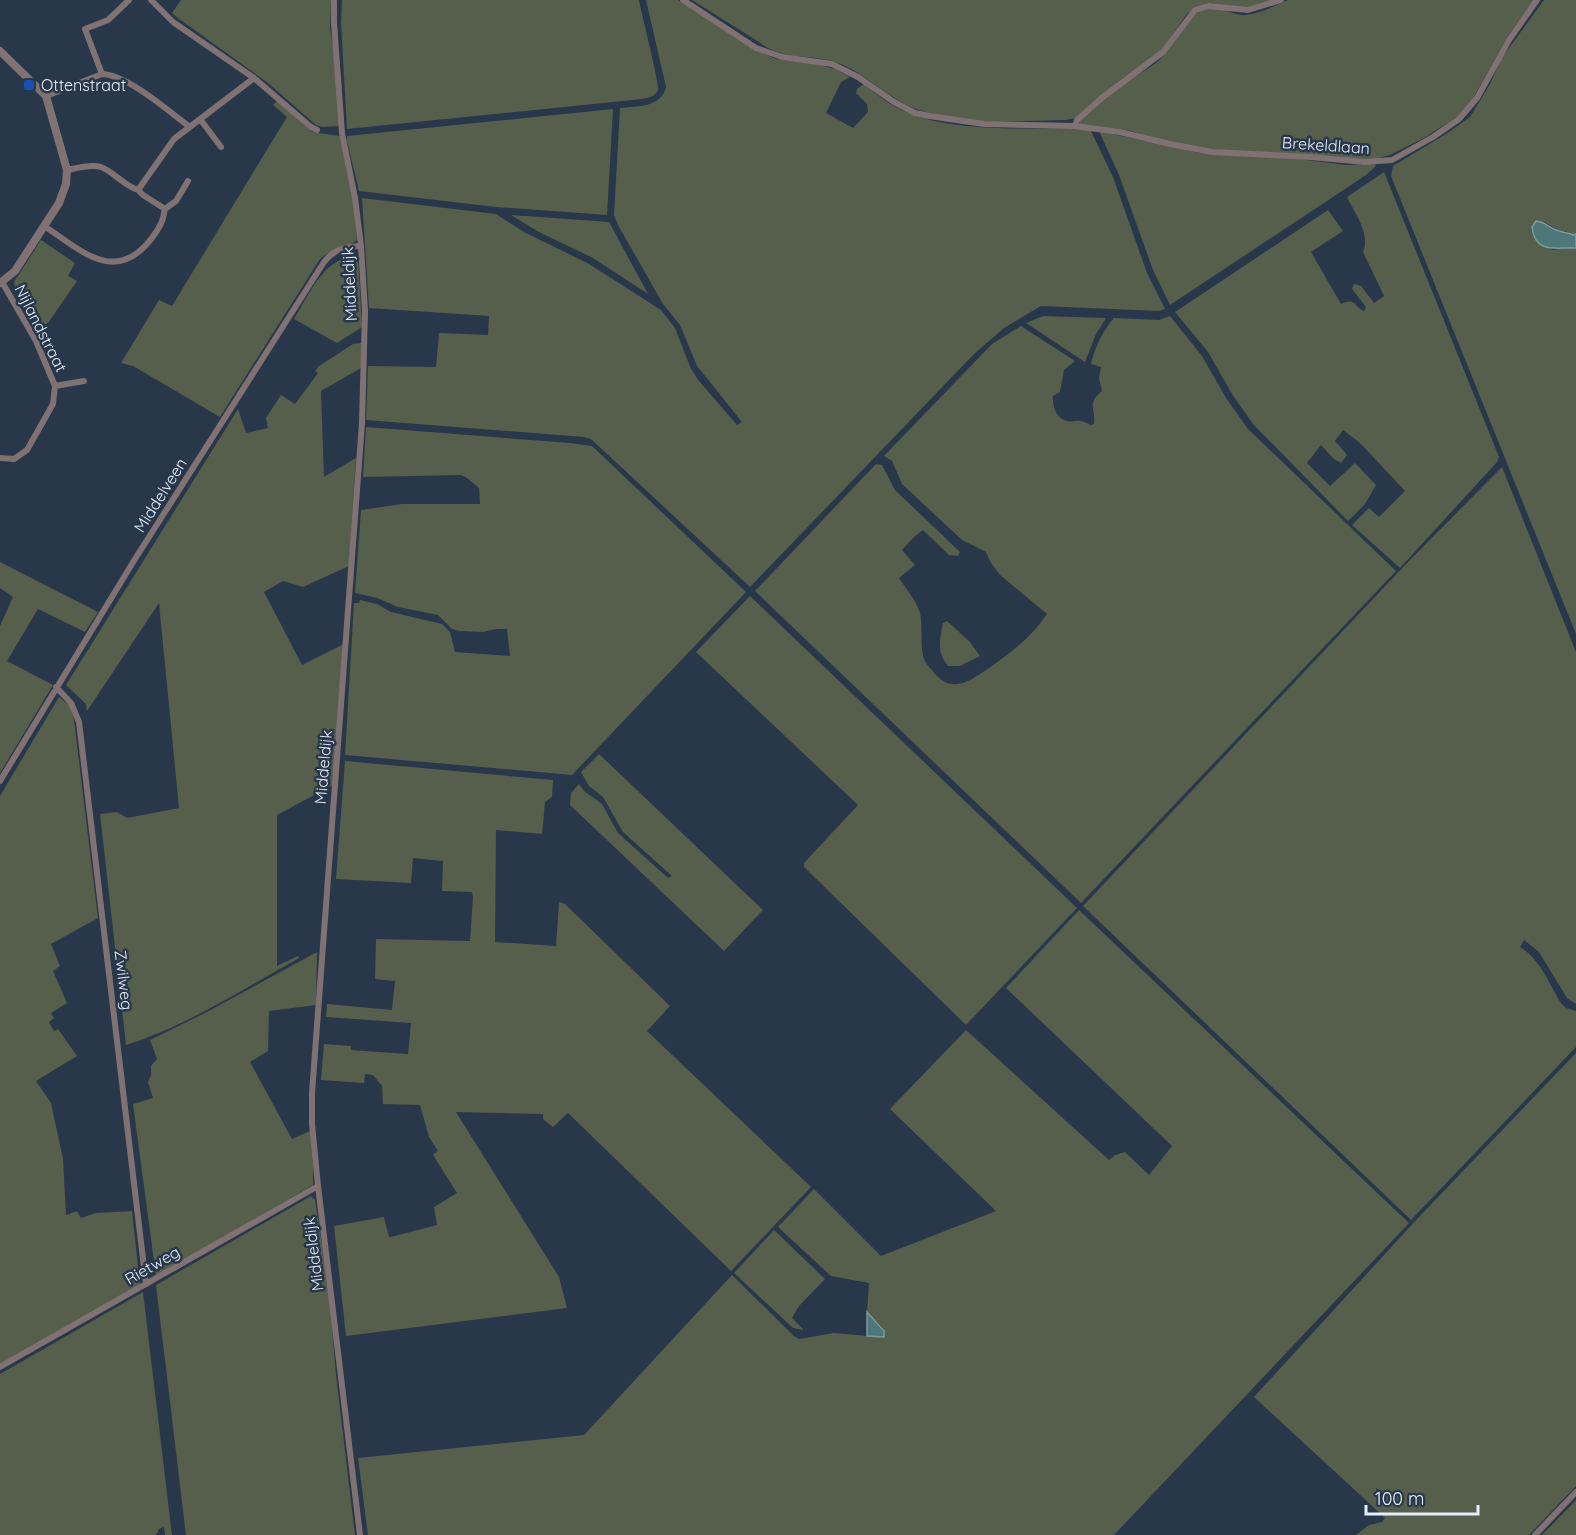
<svg xmlns="http://www.w3.org/2000/svg" width="1576" height="1535" viewBox="0 0 1576 1535" font-family="Quicksand,sans-serif">
  <style>
    .green { fill: #565e4c }
    .water { fill: #4d7778; stroke: #7b9b9f; stroke-width: 1.5 }
    .lines { fill: none; stroke-linecap: round; stroke-linejoin: round }
    .minor { stroke: #807273; stroke-width: 6 }
    .tertiary { stroke: #807273; stroke-width: 8 }
    .transit-dot { fill: #1a4fb4; stroke: #29374a; stroke-width: 2 }
    .labels { text-anchor: middle; dominant-baseline: central; stroke-width: 5; stroke-linejoin: round; paint-order: stroke }
    .poi-label { font-size: 16px; fill: #e5eefa; stroke: #29374a; text-anchor: start }
    .street-label { font-size: 16px; fill: #e5eefa; stroke: #29374a }
  </style>
  <rect width="100%" height="100%" fill="#29374a"/>
  <path class="green" d="M181,0H331L330,27L336,68L339,126L322,127L316,125L268,83L178,18L172,13Z
    M342,0H639C641,12 660,85 658,90C655,97 648,98 642,99L347,129L341,23Z
    M646,0H678L760,52L776,59L820,65L835,69L850,77L841,82L826,113L853,128L868,112L867,104L856,93L857,89L864,84C877,95 891,106 906,112C958,134 1034,127 1090,129L1113,177L1147,273L1165,309L1159,311L1041,306L1004,328L974,354L750,587L591,439L584,437L366,420L368,366L436,367L439,333L488,335L489,316L369,308L362,198L496,214L524,232L589,264L661,310L675,328L691,369L699,381L737,425L742,422L697,366L680,325L663,304L618,225L614,215L620,108C637,106 661,108 666,87Z
    M692,0H1277L1245,8L1209,3L1195,7L1187,14L1160,52L1119,81L1075,118L1066,120C1016,121 953,127 907,105C884,94 865,74 841,64C814,53 783,62 759,42Z
    M1288,0H1534L1507,37L1472,100L1458,116L1424,138L1390,155L1375,159H1354L1192,148L1127,130L1080,124L1079,120C1093,109 1107,96 1121,85C1132,77 1145,71 1156,63C1173,49 1185,18 1200,10C1214,2 1230,15 1245,15C1260,14 1274,6 1288,0Z
    M1544,0H1576V234L1573,235L1566,231H1560L1544,222L1552,250L1566,248H1576V634L1391,176L1393,166L1446,134L1470,117L1490,84L1501,59Z
    M277,101L312,132L340,136L353,201L357,240C347,249 332,248 320,259L220,417L133,366L121,363L159,300L172,306L279,130L287,117L273,105Z
    M613,109L607,215L496,207L359,191L347,141V136Z
    M1099,131L1200,153L1299,159L1346,165L1374,164L1376,166L1366,175L1170,305L1153,270L1119,175Z
    M1384,172L1499,457L1497,462L1400,568L1352,525L1369,508L1379,517L1405,491L1360,443L1343,430L1335,441L1347,455L1341,463L1334,459L1321,445L1307,463L1330,486L1355,463L1376,485L1365,504L1348,521L1253,424L1232,394L1208,352L1175,312L1328,210L1343,231L1311,252L1341,304C1357,297 1353,307 1364,311L1366,307L1352,289L1354,284L1361,286L1374,303L1384,296L1363,252C1371,234 1354,212 1347,197Z
    M511,215L609,222L648,294L593,258L537,231Z
    M41,240L75,263L68,276L77,281L48,323L37,328L15,288L14,282Z
    M354,255L358,257L362,327L337,343L294,319C310,293 322,261 354,255Z
    M1043,316L1106,318L1096,334L1085,362L1026,323Z
    M1170,316L1202,356L1226,398L1248,429L1396,571L1081,903L755,591L876,464L882,465L895,490L960,552L958,556L949,555L923,530L913,538L902,550L915,565L899,578C907,590 916,600 920,613C923,627 920,641 923,655C924,661 928,666 932,670C948,692 964,685 983,672C1008,655 1030,639 1047,614L1000,575L991,563L986,552L962,540L902,484L892,461L884,456L992,344L1021,326L1075,361L1064,370L1060,392L1053,396C1052,405 1056,419 1067,421C1078,423 1076,417 1091,425L1094,424C1096,409 1086,404 1102,391L1099,378L1101,367L1091,364C1095,347 1102,332 1114,318L1159,320Z
    M361,343V368L321,391L324,477L356,458L349,566L303,587L283,581L264,592L302,665L344,644L333,785L277,815V966L298,956L299,958C243,989 187,1026 126,1045L100,814L117,812L127,818L179,808L159,603L87,711L86,704L66,685L238,409L246,433L268,428L266,418L281,395L295,404L318,373L315,371L319,366L353,344Z
    M366,427L570,443L592,446L746,592L572,775L345,755L354,603H359L360,600L377,604L391,612L442,624L450,632L455,652L510,656L507,629H496L483,632L459,631L452,629L438,615L398,607L377,598L355,593L361,510L402,504H480L479,488L467,478L461,475L363,477Z
    M1502,467L1576,652V1004L1567,998L1539,952L1524,940L1520,947C1541,960 1548,982 1561,1003L1566,1008L1576,1011V1047L1411,1220L1083,906L1408,562Z
    M0,562L98,612L85,632L38,609L7,661L53,685L0,773V626L13,597L0,588Z
    M750,596L1077,908L966,1025L804,867V863L858,805L696,652Z
    M947,621L970,642L980,656L960,666H948C936,651 940,640 943,623Z
    M59,697L70,706L74,720L98,918L51,944L60,966L53,971L67,1003L51,1013L54,1018L49,1022L54,1031L58,1029L77,1056L36,1081L51,1103L63,1159L66,1215L77,1211L81,1218L96,1213L132,1211L140,1285L0,1365V796Z
    M599,754L763,910L724,951L570,805L571,793L579,784L584,791L602,804L618,833L668,878L672,876L623,832L603,797L589,786L581,772Z
    M345,761L553,780L552,797L545,802L542,834L496,830L495,942L556,946L559,902L565,904L670,1006L647,1031L811,1187L731,1271L568,1113L553,1127L543,1119V1114L456,1112L559,1277L567,1308L346,1336L334,1226L384,1217L389,1237H391L437,1225L434,1207L457,1193L433,1155L438,1151L429,1137L420,1105L383,1104L382,1086L373,1075L365,1074L364,1083L321,1080L324,1044L351,1046V1050L408,1054L411,1023L326,1017L327,1004L392,1010L395,981L375,979L376,939L470,941L473,897L472,892L442,891L443,861L413,858L411,883L336,879Z
    M1079,910L1409,1223L1114,1535H368L358,1458L584,1435L732,1275L794,1336L799,1339L834,1333L879,1337L884,1334L881,1326L867,1312L869,1283L831,1276L778,1227L814,1189L881,1256L996,1211L890,1109L966,1030L1109,1160L1115,1155L1125,1152L1149,1175L1172,1146L1006,988Z
    M317,952L316,1005L269,1011L268,1051L250,1062L292,1139L310,1131L313,1164V1185L156,1276L133,1104L153,1098L148,1082L151,1075V1066L157,1059L150,1040L207,1012Z
    M1576,1053V1486L1529,1535H1356L1369,1525L1382,1522L1385,1518L1254,1397L1417,1219Z
    M311,1196L315,1200L329,1291L336,1375L355,1535H186L156,1285Z
    M774,1230L825,1279L799,1306L792,1318L804,1330L793,1328L734,1273Z
    M143,1292L172,1535H165L164,1527L159,1529L156,1535H0V1374Z
    M1576,1500V1535H1542Z"/>
  <path class="water" d="M1536,221C1546,222 1550,229 1559,231C1564,233 1568,232 1573,235L1576,234V248C1557,247 1535,255 1532,227Z
    M867,1312L884,1331V1337L867,1336Z"/>
  <g class="lines">
    <path class="minor" d="M151,0L173,22L254,78L311,127L317,130
      M334,0V23L342,133L355,198L361,246L365,311L362,423L312,1093V1124L318,1186L360,1535
      M683,0L756,48L782,57L832,64L858,77L894,102L915,113L929,116L984,124L1075,126L1120,132L1170,144L1212,152L1311,157L1365,162L1392,160L1433,137L1459,119L1477,98L1509,40L1537,0
      M102,74L85,29L108,20L129,0
      M46,96L102,74C128,75 168,111 190,127
      M200,119L221,147
      M1075,126L1077,120L1103,97L1163,52L1195,10L1208,6L1248,10L1281,0
      M67,170C77,168 91,164 101,167C114,172 123,185 138,190L174,139L254,78
      M138,190L143,195L165,209
      M44,226C77,247 111,283 146,245C152,239 161,226 163,218C164,215 164,211 165,209L176,201L188,181
      M55,386L84,381
      M0,458L14,459L27,450L53,404L55,386L36,341L2,282
      M56,687L71,703L79,722L146,1284
      M0,781L135,559L324,262C334,249 345,247 361,246
      M0,1367L318,1186
      M1535,1535L1576,1492"/>
    <path class="tertiary" d="M0,51L46,96L67,170L66,184L59,203L15,271L0,283"/>
  </g>
  <rect class="transit-dot" x="23" y="79" width="12" height="12" rx="3"/>
  <g class="labels">
    <g class="poi-label">
      <text x="41" y="85">Ottenstraat</text>
    </g>
    <g class="street-label">
      <text transform="translate(1326 145) rotate(4)">Brekeldlaan</text>
      <text transform="translate(349 284) rotate(-93)">Middeldijk</text>
      <text transform="translate(41 328) rotate(63)">Nijlandstraat</text>
      <text transform="translate(160 495) rotate(-58)">Middelveen</text>
      <text transform="translate(323 767) rotate(-85)">Middeldijk</text>
      <text transform="translate(124 980) rotate(83)">Zwilweg</text>
      <text transform="translate(313 1254) rotate(-97)">Middeldijk</text>
      <text transform="translate(152 1265) rotate(-30)">Rietweg</text>
    </g>
  </g>
  <path d="M1366 1505v9h112v-9" fill="none" stroke="#e5eefa" stroke-width="3"/>
  <text x="1375" y="1505" font-size="18" fill="#e5eefa" stroke="#29374a" stroke-width="4.5" paint-order="stroke">100 m</text>
</svg>
